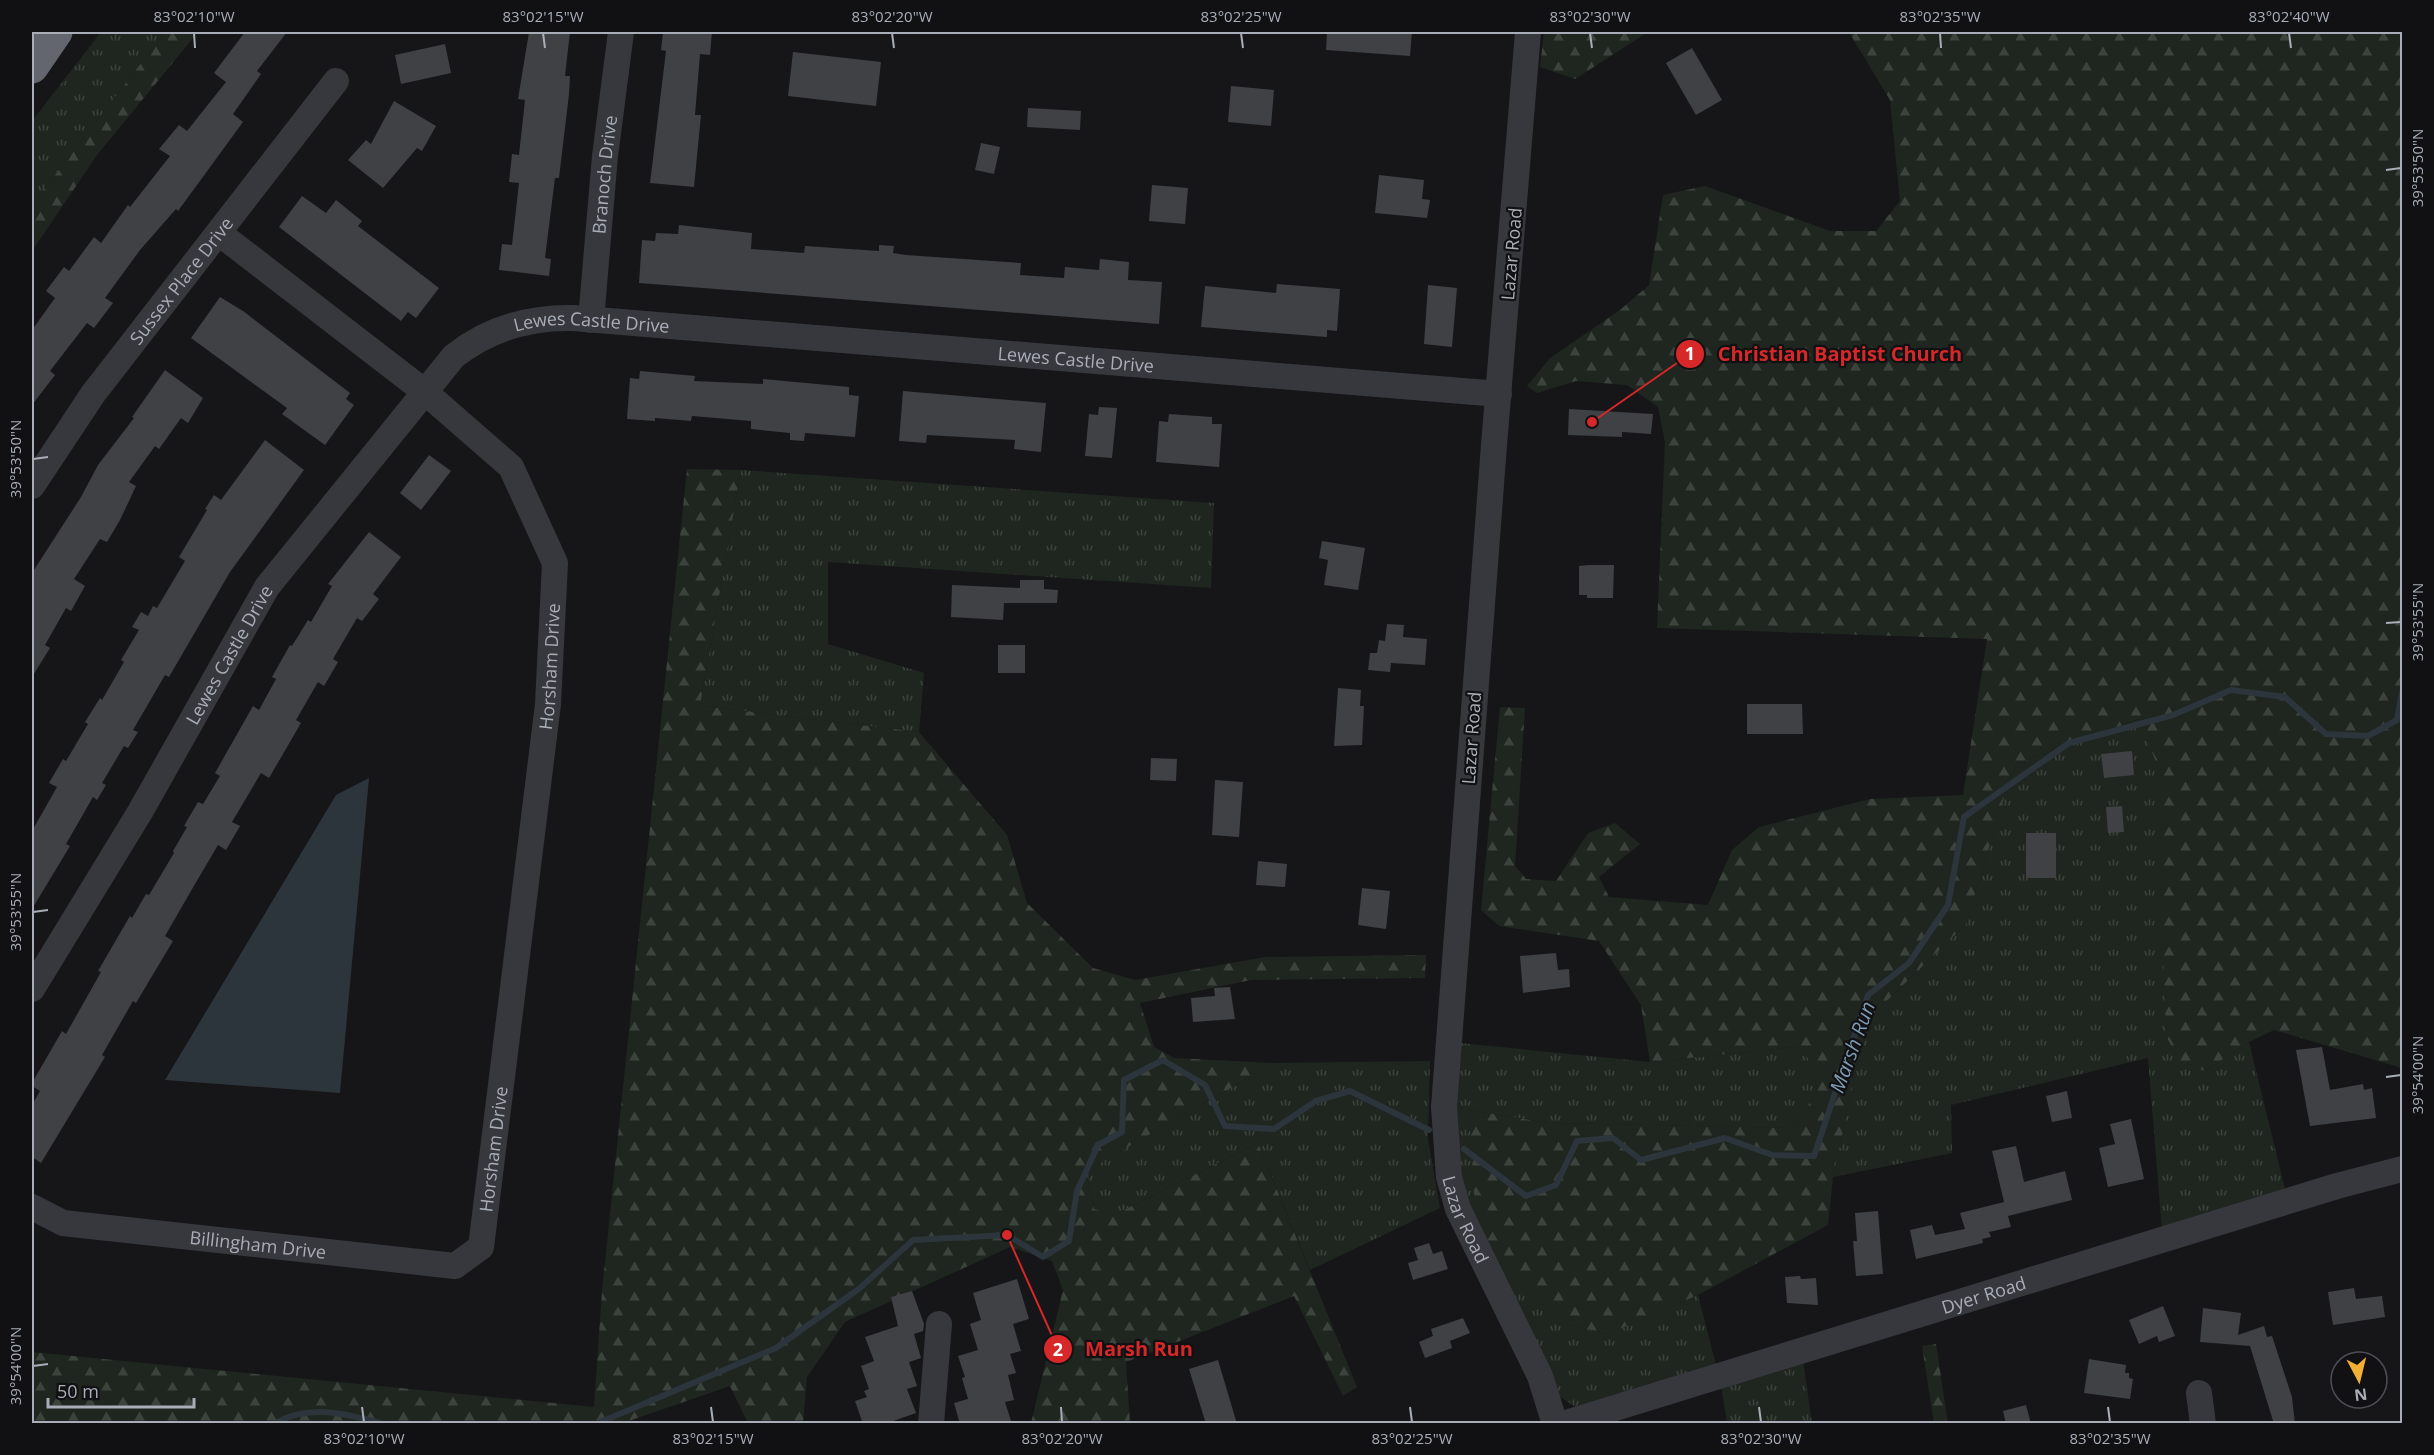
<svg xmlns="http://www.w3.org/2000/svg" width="2434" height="1455" viewBox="0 0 2434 1455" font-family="'Open Sans',sans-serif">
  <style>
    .grass { fill: url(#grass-tufts) }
    .forest { fill: url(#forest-firs) }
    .water { fill: #2c353c }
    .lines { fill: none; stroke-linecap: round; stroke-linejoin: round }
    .stream { stroke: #2c353c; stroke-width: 6 }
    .building { fill: #404145 }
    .minor { stroke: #37383d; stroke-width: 26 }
    .highway { stroke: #63666e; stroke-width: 33 }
    .ticks { fill: none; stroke: #a8adb8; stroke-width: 2 }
    .labels { text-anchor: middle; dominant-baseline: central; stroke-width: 4.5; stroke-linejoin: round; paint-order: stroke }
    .street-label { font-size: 18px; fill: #a8adb8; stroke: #111113 }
    .water-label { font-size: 20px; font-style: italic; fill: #7f9bb3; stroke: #111113 }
    .leader { fill: none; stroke: #d62828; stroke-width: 2 }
    .callout-dot { fill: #d62828; stroke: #111113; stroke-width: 2 }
    .mark-label { font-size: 18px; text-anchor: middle; font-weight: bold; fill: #fff }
    .callout-label { font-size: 20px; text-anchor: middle; font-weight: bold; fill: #d62828; stroke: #111113; stroke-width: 4.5; stroke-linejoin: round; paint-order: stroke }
    .neatline { fill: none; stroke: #a8adb8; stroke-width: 2 }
    .ticks-label { font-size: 15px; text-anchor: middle; fill: #a8adb8 }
  </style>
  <defs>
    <pattern id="grass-tufts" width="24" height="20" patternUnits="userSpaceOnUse" patternTransform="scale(1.5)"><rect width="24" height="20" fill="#1e261f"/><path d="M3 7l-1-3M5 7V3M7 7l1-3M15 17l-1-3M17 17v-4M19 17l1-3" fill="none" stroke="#3c433d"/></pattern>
    <pattern id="forest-firs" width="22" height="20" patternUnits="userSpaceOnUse" patternTransform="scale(1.5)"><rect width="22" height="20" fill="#1e261f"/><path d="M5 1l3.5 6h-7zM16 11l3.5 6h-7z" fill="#3c433d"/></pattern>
  </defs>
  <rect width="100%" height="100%" fill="#161618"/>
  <path class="grass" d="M101,32H165L32,205V121Z
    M741,470L1214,503L1211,588L828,562V644L924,673L919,732L700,706Z
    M2140,719L2156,762L2205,1071L2249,1042L2286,1193L2162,1231L2148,1058L1951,1105L1952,1153L1833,1177L1867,1020L1966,924L2010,778L2018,763Z
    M1460,1043L1650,1062L1804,1046L1818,1090L1793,1128L1549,1123L1469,1110L1567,1324L1608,1334L1698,1295L1717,1369L1577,1408L1559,1396L1465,1194L1454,1122Z
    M1430,1061L1428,1139L1440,1208L1310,1270L1258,1143L1114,1215L1094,1209L1086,1171L1274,1063Z
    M1803,1361L1812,1423H1727L1721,1385Z"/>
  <path class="forest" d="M165,32H198L97,155L32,251V205Z
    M1544,32H1648L1575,79L1540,67Z
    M1832,32H2402V1068L2274,1030L2249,1042L2205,1071L2180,1062L2166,1036L2156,762L2139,719L2018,763L2010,778L1966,924L1867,1020L1833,1177L1828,1225L1698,1295L1608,1334L1567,1324L1489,1255L1474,1193L1469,1110L1549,1123L1793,1128L1818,1090L1804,1046L1650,1062L1641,1005L1599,941L1499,926L1481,910L1500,707L1525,708L1515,866L1526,879L1556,881L1588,833L1615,823L1640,844L1599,877L1609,897L1708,905L1732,850L1759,827L1870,799L1963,795L1987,639L1657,628L1665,442L1658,407L1627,385L1576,381L1537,393L1527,386L1550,358L1620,310L1649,285L1663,195L1705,186L1830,231H1876L1900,201L1890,100L1850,34Z
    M687,469L741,470L700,706L919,732L1007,835L1027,903L1093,968L1135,980L1265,957L1426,955L1425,978L1251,980L1140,1003L1154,1047L1174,1058L1274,1063L1086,1171L1094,1209L1114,1215L1258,1143L1357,1387L1343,1396L1294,1296L1126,1362L1130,1423H1031L1063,1290L1052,1261L1010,1247L845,1322L807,1377L803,1423H748L730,1386L620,1424L32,1423V1352L594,1407L602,1291Z
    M1936,1344L1948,1423H1934L1922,1346Z"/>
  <path class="water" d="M369,778L340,1093L165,1080L336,795Z"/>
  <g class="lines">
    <path class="stream" d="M1464,1149L1526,1196L1556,1185L1577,1141L1613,1138L1641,1160L1725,1138L1772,1155L1814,1156L1868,995L1909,963L1948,905L1964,817L2069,743L2173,715L2231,690L2285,697L2326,734L2368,736L2397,720L2402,692
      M274,1424C309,1403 347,1414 384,1424
      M596,1424L776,1348L860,1288L913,1240L1007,1235L1043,1257L1069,1241L1077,1191L1098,1145L1122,1132L1124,1080L1163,1060L1205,1085L1225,1126L1274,1129L1316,1101L1350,1091L1429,1130"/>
  </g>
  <path class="building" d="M245,32H287L257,71L261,74L233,114L243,122L178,211L176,209L140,250L105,298L113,303L94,328L87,323L50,371L55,375L32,405V330L55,298L46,291L64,267L69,271L94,237L101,243L128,205L130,207L170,156L159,149L179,125L187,131L226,82L214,73Z
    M529,32H570L565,76H570L569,94L559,178H555L545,258L551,259L549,276L499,270L502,244L512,245L519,183L509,182L512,154L519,155L525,100L518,99Z
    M663,32H712L710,55L700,54L695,115H701L694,187L650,183L666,51L661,50Z
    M1327,32H1412L1410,56L1326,50Z
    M445,44L451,73L401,84L395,55Z
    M1692,48L1722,100L1696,115L1666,63Z
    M793,52L881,62L876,106L788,96Z
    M1231,86L1274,90L1271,126L1228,122Z
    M394,101L436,126L422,151L417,148L383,188L348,160L366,140L371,144Z
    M1028,108L1081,111L1080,130L1027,127Z
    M981,143L1000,147L994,174L975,170Z
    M1379,175L1424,180L1422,199L1430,200L1427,218L1375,213Z
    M1152,185L1188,188L1185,224L1149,221Z
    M302,196L326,213L336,200L362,221L358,226L439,288L416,318L408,312L401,321L279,227Z
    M679,225L752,233L751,249L804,253L805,246L879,251V245L894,246L893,253L906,255L1021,263L1020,275L1064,278L1065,267L1099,270L1100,259L1129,262L1128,280L1162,282L1159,324L639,283L642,240L655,241L656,233L678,234Z
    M1277,284L1340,289L1337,331L1327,330V337L1201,327L1205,286L1276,293Z
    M1428,285L1457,288L1452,347L1424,344Z
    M220,297L243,311L350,393L346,399L354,405L325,445L282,414L287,408L191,338Z
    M165,370L203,398L188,423L181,418L159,449L155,446L129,482L136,486L120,520L107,542L100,539L74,579L85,586L71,611L66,608L45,645L50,648L32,677V573L81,497L98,465L134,418L132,417Z
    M640,371L695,376L694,381L763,384V379L849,387V395L859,396L855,437L805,433L804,441L790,440V433L751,429V421L692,416L691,421L655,418V421L627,419L630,378L639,379Z
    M903,391L1046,403L1041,452L1014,449L1015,440L927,435L926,443L899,441Z
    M1099,407L1117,408L1112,458L1085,456L1089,414L1098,415Z
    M1569,409L1653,414L1651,434L1622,432V437L1568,435Z
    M1169,414L1212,417V424H1222L1219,467L1156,462L1159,421L1168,422Z
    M265,440L304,470L230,572L169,677L165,675L133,730L138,732L128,748L124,746L102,783L106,785L97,800L93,797L66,844L70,846L32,909V831L57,787L49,783L63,759L66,761L88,724L85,722L100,698L102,700L124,662L121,660L139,630L132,627L141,612L148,616L153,606L157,608L185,561L179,557L207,510L205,509L214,495L221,500Z
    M429,455L451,471L421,510L400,493Z
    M369,532L401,557L373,594L379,599L362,621L357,618L333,659L338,662L324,686L318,682L296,720L301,723L269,778L261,773L232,822L240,826L226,850L218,845L195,884L165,936L173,941L136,1003L133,1001L102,1055L105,1057L41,1163L32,1157V1105L40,1091L32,1086V1083L62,1031L66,1034L101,972L98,971L130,916L132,918L146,894L149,895L174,853L173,851L187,827L184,826L198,802L203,804L220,776L215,773L253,706L259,710L276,679L272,677L290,645L292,646L308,620L311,622L332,586L328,584Z
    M1322,541L1365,548L1358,590L1324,585L1328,560L1319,558Z
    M1588,565H1614L1613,598H1587V595H1579V566Z
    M1020,580H1044V589L1058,590L1057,603H1004L1003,620L951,617L952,585L1020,588Z
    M1387,624L1404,625L1403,637L1427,639L1425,665L1391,663L1390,672L1368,670L1370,653H1377L1379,640L1385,641Z
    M998,645H1025V673H998Z
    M1338,688L1361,690L1360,706H1364L1362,745L1334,746Z
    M1747,704H1802L1803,734H1747Z
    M2132,751L2134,775L2104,778L2101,754Z
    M1151,758L1177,759L1176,781L1150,780Z
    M1215,780L1243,782L1239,837L1212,835Z
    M2122,806L2124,832L2108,833L2106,807Z
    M2026,833H2056V878H2026Z
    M1258,861L1287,864L1285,887L1256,885Z
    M1362,888L1390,891L1386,929L1358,925Z
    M1556,953L1558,970L1569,969L1570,987L1523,993L1520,956Z
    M1230,987L1235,1019L1193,1022L1191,998L1215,996L1214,988Z
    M2322,1047L2330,1090L2363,1084L2364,1090L2372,1088L2376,1118L2310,1126L2296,1050Z
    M2067,1091L2072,1118L2052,1122L2046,1096Z
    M2131,1119L2144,1179L2108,1187L2099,1148L2115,1144L2110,1124Z
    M2016,1146L2024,1182L2065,1171L2072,1200L2008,1216L2011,1227L1989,1232L1991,1237L1982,1239L1983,1243L1916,1259L1910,1230L1932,1225L1935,1235L1965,1229L1960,1213L2004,1202L1992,1151Z
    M1878,1211L1883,1274L1856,1276L1853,1241H1857L1855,1213Z
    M1429,1243L1433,1254L1442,1251L1448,1269L1413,1280L1408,1263L1418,1260L1414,1248Z
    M1800,1276L1801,1279L1816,1278L1818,1305L1787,1303L1785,1277Z
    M1017,1279L1029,1319L1013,1324L1021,1351L1010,1354L1016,1373L1008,1375L1014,1400L1005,1402L1012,1424H960L954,1403L968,1399L962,1378L965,1377L958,1356L978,1350L970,1324L981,1320L973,1293Z
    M2354,1288L2356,1299L2382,1296L2385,1317L2333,1325L2328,1292Z
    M912,1291L924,1324L923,1331L914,1334L921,1358L909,1362L917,1386L907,1389L916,1413L885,1424H863L855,1401L867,1397L864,1391L869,1389L861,1366L874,1361L865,1337L898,1326L891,1297Z
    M2163,1306L2175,1336L2159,1342L2157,1336L2139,1344L2129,1320Z
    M2203,1308L2241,1313L2238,1335L2264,1326L2267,1337L2272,1336L2292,1397L2295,1424H2274L2250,1346L2200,1342Z
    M1463,1318L1470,1333L1450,1341L1452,1348L1425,1358L1419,1342L1433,1336L1431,1329Z
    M2089,1359L2126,1365L2125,1373H2129V1378L2133,1379L2130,1399L2084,1393Z
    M1218,1360L1237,1424H1206L1189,1369Z
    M2026,1405L2031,1424H2006L2003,1411Z"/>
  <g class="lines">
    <g class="minor">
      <path id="s1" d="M1528,32L1494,445L1444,1107L1449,1177L1458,1209L1540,1376L1555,1424"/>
      <path id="s2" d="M591,320L605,156L621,32"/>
      <path id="s3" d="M32,486L93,394L336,81"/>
      <path id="s4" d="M32,989L140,812L267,587L454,356C490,328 529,317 573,318L1499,394"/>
      <path id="s5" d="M32,1207L63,1223L455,1266L481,1247L548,704L555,563L511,467L425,392L219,233"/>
      <path d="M2199,1393L2203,1424"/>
      <path d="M931,1424L939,1324"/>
      <path id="s6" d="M1563,1424L2337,1186L2402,1169"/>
    </g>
    <path class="highway" d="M32,67L56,32"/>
  </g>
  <path class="ticks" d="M194,33L195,48M543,33L545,48M892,33L894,48M1241,33L1243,48M1590,33L1592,48M1940,33L1941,48M2289,33L2291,48M2386,170L2401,168M33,459L48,457M2386,623L2401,622M33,912L48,910M2386,1077L2401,1075M33,1366L48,1364M362,1407L364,1422M711,1407L713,1422M1061,1407L1062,1422M1410,1407L1412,1422M1759,1407L1761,1422M2108,1407L2110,1422"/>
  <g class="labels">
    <g class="street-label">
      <text stroke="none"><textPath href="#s2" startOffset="146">Branoch Drive</textPath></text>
      <text transform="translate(1511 254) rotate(-85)">Lazar Road</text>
      <text stroke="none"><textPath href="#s3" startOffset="254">Sussex Place Drive</textPath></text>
      <text stroke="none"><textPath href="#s4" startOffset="909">Lewes Castle Drive</textPath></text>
      <text stroke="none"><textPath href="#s4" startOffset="1395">Lewes Castle Drive</textPath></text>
      <text stroke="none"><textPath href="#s4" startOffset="388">Lewes Castle Drive</textPath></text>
      <text stroke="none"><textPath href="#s5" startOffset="1046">Horsham Drive</textPath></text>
      <text transform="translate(1471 738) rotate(-86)">Lazar Road</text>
      <text stroke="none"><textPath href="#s5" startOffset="560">Horsham Drive</textPath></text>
      <text stroke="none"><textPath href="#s1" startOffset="1194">Lazar Road</textPath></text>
      <text stroke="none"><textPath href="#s5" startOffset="231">Billingham Drive</textPath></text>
      <text stroke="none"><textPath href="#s6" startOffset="440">Dyer Road</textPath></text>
    </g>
    <g class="water-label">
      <text transform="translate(1852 1047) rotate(-70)">Marsh Run</text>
    </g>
  </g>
  <path class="leader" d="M1592 422L1690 354M1007 1235L1058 1349"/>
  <g class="callout-dot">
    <circle cx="1592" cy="422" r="6"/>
    <circle cx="1007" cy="1235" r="6"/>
    <circle cx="1690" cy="354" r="15"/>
    <circle cx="1058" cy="1349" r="15"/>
  </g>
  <g class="mark-label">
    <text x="1690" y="360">1</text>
    <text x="1058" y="1356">2</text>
  </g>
  <g class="callout-label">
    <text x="1840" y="361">Christian Baptist Church</text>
    <text x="1139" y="1356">Marsh Run</text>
  </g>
  <rect width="2434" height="1455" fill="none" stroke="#111113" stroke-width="66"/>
  <g transform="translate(2359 1380) rotate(173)"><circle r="28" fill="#111113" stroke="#4d4f55" stroke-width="1.5"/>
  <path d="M0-4.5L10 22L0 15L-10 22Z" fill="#f2b134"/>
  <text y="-9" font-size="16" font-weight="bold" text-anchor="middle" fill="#a8adb8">N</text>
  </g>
  <path d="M48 1398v9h146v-9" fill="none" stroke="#a8adb8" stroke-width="3"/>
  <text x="57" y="1398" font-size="18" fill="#a8adb8" stroke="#111113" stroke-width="4.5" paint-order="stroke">50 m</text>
  <rect x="33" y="33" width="2368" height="1389" class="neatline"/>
  <g class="ticks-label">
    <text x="194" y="22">83°02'10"W</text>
    <text x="543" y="22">83°02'15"W</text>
    <text x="892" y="22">83°02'20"W</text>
    <text x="1241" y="22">83°02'25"W</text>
    <text x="1590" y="22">83°02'30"W</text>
    <text x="1940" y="22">83°02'35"W</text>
    <text x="2289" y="22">83°02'40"W</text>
    <text transform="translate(2418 168) rotate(-90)" y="5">39°53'50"N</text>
    <text transform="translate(16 459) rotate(-90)" y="5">39°53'50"N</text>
    <text transform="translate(2418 622) rotate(-90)" y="5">39°53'55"N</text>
    <text transform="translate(16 912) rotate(-90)" y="5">39°53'55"N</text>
    <text transform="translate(2418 1075) rotate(-90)" y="5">39°54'00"N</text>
    <text transform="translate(16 1366) rotate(-90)" y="5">39°54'00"N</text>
    <text x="364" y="1444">83°02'10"W</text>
    <text x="713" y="1444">83°02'15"W</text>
    <text x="1062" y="1444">83°02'20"W</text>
    <text x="1412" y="1444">83°02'25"W</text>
    <text x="1761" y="1444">83°02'30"W</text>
    <text x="2110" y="1444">83°02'35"W</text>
  </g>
</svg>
